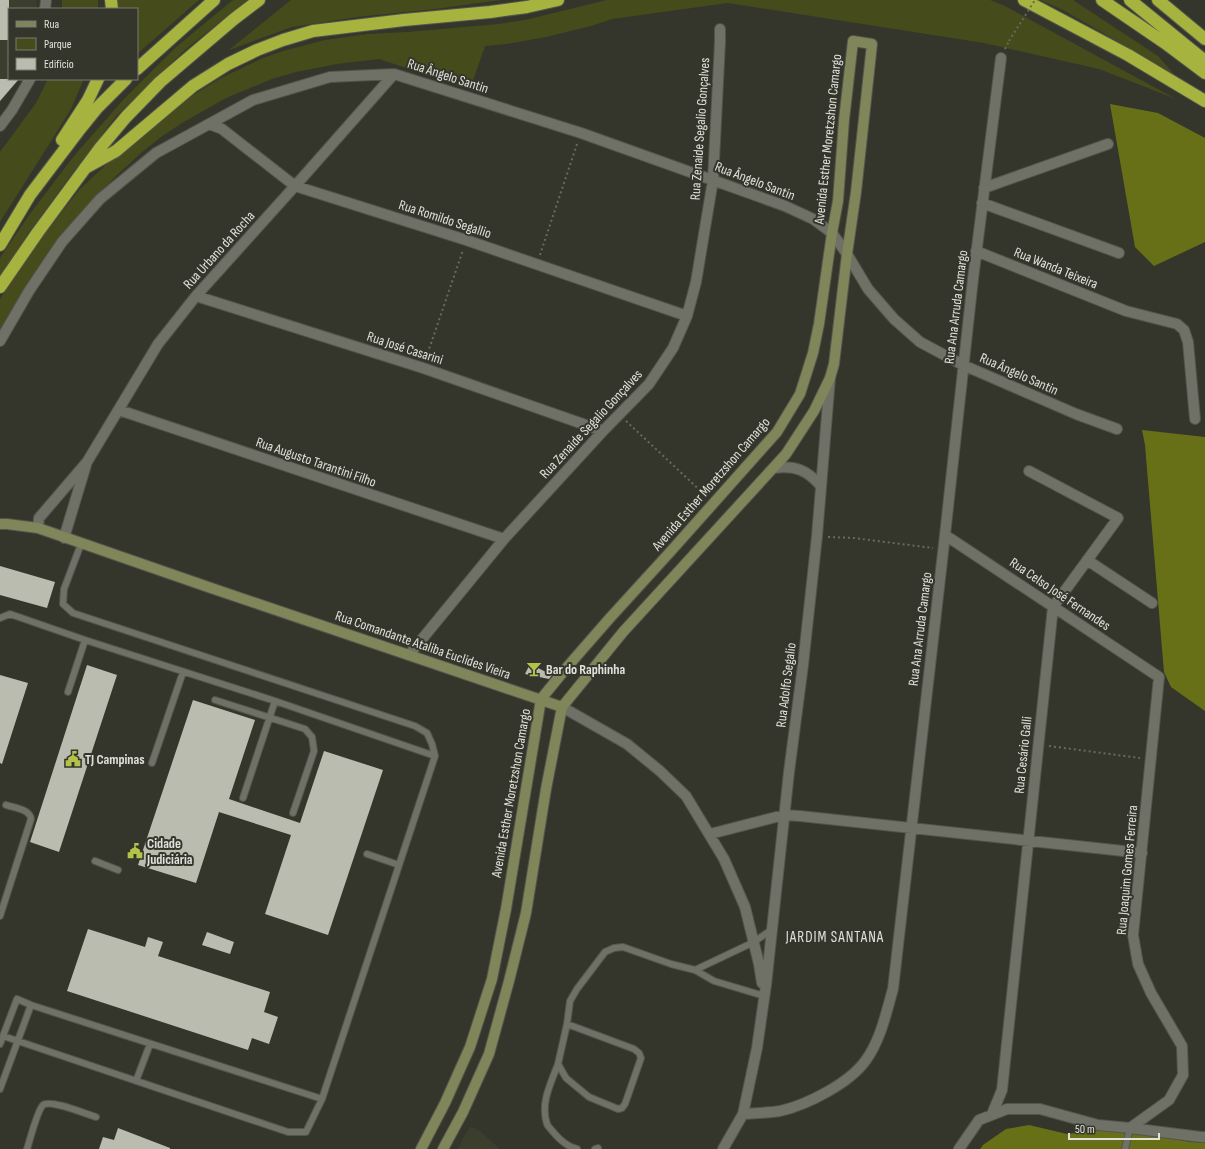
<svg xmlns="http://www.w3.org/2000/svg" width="1205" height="1149" viewBox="0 0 1205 1149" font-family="'Sofia Sans Condensed',sans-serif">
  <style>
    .built { fill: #3b3e2d }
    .green { fill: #454b1b }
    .forest { fill: #677017 }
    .building { fill: #babcb0 }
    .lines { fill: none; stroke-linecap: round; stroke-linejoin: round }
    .lane-casing { stroke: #53544c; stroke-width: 8 }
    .street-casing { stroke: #53544c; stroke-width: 12 }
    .secondary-casing { stroke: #53544c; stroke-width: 12 }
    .highway-casing { stroke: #53544c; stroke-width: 14 }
    .path { stroke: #686a61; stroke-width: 2; stroke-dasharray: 2 3; stroke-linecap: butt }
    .lane { stroke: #6f7166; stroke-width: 6 }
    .street { stroke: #6f7166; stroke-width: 10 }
    .secondary { stroke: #80855a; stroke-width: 10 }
    .highway { stroke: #a6b33e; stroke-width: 12 }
    .path-bridge { stroke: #686a61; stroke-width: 2; stroke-dasharray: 2 3; stroke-linecap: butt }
    .labels { text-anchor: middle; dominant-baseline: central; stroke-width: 4; stroke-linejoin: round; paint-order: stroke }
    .street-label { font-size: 14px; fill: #e0e1db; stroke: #34362c }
    .poi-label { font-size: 14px; font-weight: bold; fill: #e0e1db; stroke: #34362c; text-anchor: start }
    .neighbourhood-label { font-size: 15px; letter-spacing: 1px; fill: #e0e1db; stroke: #34362c }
  </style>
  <rect width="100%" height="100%" fill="#34362c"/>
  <path class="built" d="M0,0H36L37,9H9V79H17L0,104Z
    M470,1127L475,1128L480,1131L500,1149H458L464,1136Z"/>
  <path class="green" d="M62,0H98V9H62Z
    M117,0H199L137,54V9H117Z
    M233,0H247L186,49L117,115L70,176L27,235L0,279V258L29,215L74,156L123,100L176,47Z
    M291,0H501L435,9L357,17L292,27L229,50Z
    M607,0H990L1005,6L1176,99L1099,69L984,43L728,3L612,19L591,26L546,37L506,44L485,46L470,89L379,59L337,64L296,72L272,79L226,98L182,123L161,137L141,153L115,177L90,203L0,334V299L26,258L80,189L123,149L182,102L221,78L263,58L283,51L325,40L367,34L407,32L499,24L525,20Z
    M1040,0H1073L1158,56L1174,74L1063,10Z
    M48,79H84L70,111L60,127L0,222V152L36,103Z"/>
  <path class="forest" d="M1110,104L1158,113L1205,138V242L1154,266L1135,247Z
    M1142,430L1205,437V711L1171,687L1164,672L1145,445Z
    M1029,1125L1067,1134L1112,1129L1191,1142L1205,1143V1149H980L983,1145L1006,1129Z"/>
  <path class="building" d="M0,0H9V40H0Z
    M0,79H19L0,101Z
    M0,566L55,582L47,608L0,595Z
    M530,664L552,675L549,679L525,674Z
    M87,665L117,675L59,852L30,842Z
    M0,675L28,683L2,764L0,763Z
    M193,700L255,720L229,799L300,823L324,751L383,770L328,935L265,914L291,835L219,812L196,883L138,865Z
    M88,929L145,947L148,937L163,942L158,956L270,992L264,1012L278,1017L269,1044L252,1038L248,1050L67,991Z
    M207,932L234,942L230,954L202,945Z
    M118,1128L170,1148V1149H99L103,1137L114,1140Z"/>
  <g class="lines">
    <defs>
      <path id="lane" d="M0,618L10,614L85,640L275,701L435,756
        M68,692L85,640
        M215,700L305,729L312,737L314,751L293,813
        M152,763L183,672
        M243,798L275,701
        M367,854L399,865
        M95,861L118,870
        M0,916L31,819C30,809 14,808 6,805
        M695,970L754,942L771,930
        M567,1024L634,1049L639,1053L641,1058L625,1104L622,1108L618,1109L589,1097L566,1078L558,1064L567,1024L570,1001L577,989L605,952L614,948L623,947L671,964L695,970L714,981L764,996
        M3,1036L288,1132H306L322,1099L435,756L432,744L427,733L415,726L73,613L63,604L64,589L81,544
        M0,1044L17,999L31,1005L322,1099
        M558,1064C551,1083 540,1103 547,1124C548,1127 552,1130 554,1133C560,1140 568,1147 577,1149
        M136,1081L150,1044
        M0,1089L31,1005
        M27,1149C30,1140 37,1111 43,1105C50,1099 86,1114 96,1117
        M595,1149L598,1148
        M1125,1149L1130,1128"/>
      <path id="street" d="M45,9L46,0
        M209,124L222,129L295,186L466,240L687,316
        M0,126L12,110L30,79
        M984,188L1108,144
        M982,203L1119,253
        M976,251L1126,311L1177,324L1184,330L1188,342L1195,419
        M196,296L423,368L603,431
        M0,341L29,291L62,242L100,199L156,153L253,100L330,77L394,74L581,133L785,206L813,219L832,233L847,254L868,289L894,319L920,342L963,365L1076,414L1117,429
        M119,410L504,539
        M774,468C795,465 807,470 821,486
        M38,528L39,518L87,462L158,344L196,296L295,186L394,74
        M945,535L1159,677L1133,935L1138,964L1151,993L1182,1046L1183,1075L1169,1100L1130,1128
        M64,538L86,465
        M1087,560L1152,603
        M409,655L504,539L603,431L649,384L673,348L687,316L696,282L713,180L720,42V29
        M562,707L627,744L660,771L686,796L724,859L745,907L759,964L762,983
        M710,834L784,815L800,816L1142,853
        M743,1114C755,1113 768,1113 780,1111C807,1105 850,1083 866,1060C881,1039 886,1013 893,989L945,535L973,279L1001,58
        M992,1114L1002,1090L1053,607L1118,518L1029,471
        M723,1149L743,1114L757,1048L766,985L789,772L803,665L817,536L830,378
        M959,1149L979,1120L1007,1109H1040L1098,1125L1130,1128L1201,1137H1205"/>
      <path id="secondary" d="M0,524H7L38,528L211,588L562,707
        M421,1149L445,1103L470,1047L492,979L506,909L541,699L568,666L609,619L671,551L777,432L800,394L813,353L819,324L832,233L838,201L844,120L853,41L872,44L856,192L847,254L834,364L830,378L814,411L786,454L623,632L562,707L546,789L526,913L509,981L489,1054L463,1112L443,1149"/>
      <path id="highway" d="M111,0L112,9
        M1024,0L1128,55L1205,101
        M1102,0L1165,43L1205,73
        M1130,0L1205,61
        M1158,0L1205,39
        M137,69L214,0
        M62,140L88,100L98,79
        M85,168L116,151L193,86L228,64L257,50L283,40L313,31L404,20L490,12L527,7L558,0
        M0,245L30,195L80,129L97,108L126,79
        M0,287L38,232L100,148L126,117L160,82L234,19L259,0"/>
    </defs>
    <use href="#lane" class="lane-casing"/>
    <use href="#street" class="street-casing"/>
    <use href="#secondary" class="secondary-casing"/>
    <use href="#highway" class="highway-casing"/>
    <path class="path" d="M1005,49L1009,41
      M540,255L577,144
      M426,358L463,250
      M626,421L706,496
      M828,537L854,538L933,548
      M1049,746L1140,758"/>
    <use href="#lane" class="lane"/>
    <use href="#street" class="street"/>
    <use href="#secondary" class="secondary"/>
    <use href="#highway" class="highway"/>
    <path class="path-bridge" d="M1009,41L1035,0"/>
  </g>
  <defs>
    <symbol id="bar-bare" viewBox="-9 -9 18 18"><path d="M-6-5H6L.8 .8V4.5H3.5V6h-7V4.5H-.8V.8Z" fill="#b5c24a" stroke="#34362c" stroke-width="2.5" paint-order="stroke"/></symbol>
    <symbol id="civic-bare" viewBox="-9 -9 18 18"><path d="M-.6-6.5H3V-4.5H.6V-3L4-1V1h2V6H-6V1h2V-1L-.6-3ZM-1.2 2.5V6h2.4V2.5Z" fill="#b5c24a" stroke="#34362c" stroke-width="2.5" paint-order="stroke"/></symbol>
  </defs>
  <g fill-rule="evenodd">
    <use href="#bar-bare" x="523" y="658" width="22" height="22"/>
    <use href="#civic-bare" x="62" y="748" width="22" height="22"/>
    <use href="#civic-bare" x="124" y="840" width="22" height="22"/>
  </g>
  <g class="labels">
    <g class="street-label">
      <text transform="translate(448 76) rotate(18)">Rua Ângelo Santin</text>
      <text transform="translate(700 129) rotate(-86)">Rua Zenaide Segalio Gonçalves</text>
      <text transform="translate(828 139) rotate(-84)">Avenida Esther Moretzshon Camargo</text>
      <text transform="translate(755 181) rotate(21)">Rua Ângelo Santin</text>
      <text transform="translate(445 219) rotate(18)">Rua Romildo Segallio</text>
      <text transform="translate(219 250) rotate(-48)">Rua Urbano da Rocha</text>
      <text transform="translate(1056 268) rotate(22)">Rua Wanda Teixeira</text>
      <text transform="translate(956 307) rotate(-83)">Rua Ana Arruda Camargo</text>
      <text transform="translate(405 348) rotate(18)">Rua José Casarini</text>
      <text transform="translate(1019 374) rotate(24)">Rua Ângelo Santin</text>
      <text transform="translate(591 424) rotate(-47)">Rua Zenaide Segalio Gonçalves</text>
      <text transform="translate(316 462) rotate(19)">Rua Augusto Tarantini Filho</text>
      <text transform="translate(711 484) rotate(-49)">Avenida Esther Moretzshon Camargo</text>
      <text transform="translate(1060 594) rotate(34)">Rua Celso José Fernandes</text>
      <text transform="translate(920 629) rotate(-83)">Rua Ana Arruda Camargo</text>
      <text transform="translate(423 645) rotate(19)">Rua Comandante Ataliba Euclides Vieira</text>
      <text transform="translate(786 685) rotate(-83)">Rua Adolfo Segalio</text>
      <text transform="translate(1023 755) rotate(-84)">Rua Cesário Galli</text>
      <text transform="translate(511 793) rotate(-80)">Avenida Esther Moretzshon Camargo</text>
      <text transform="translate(1127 870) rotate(-85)">Rua Joaquim Gomes Ferreira</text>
    </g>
    <g class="poi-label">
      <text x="546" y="669">Bar do Raphinha</text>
      <text x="85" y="759">TJ Campinas</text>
      <text x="147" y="843">Cidade<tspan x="147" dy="16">Judiciária</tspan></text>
    </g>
    <g class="neighbourhood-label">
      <text x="835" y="937">JARDIM SANTANA</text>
    </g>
  </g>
  <rect x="8" y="8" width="130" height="72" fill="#34362c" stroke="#797a72"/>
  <rect x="16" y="21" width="20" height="6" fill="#80855a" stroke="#797a72"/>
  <text x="44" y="28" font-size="12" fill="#e0e1db">Rua</text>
  <rect x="16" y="38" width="20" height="12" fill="#454b1b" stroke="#797a72"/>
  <text x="44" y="48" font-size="12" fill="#e0e1db">Parque</text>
  <rect x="16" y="58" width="20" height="12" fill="#babcb0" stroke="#797a72"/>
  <text x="44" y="68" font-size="12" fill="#e0e1db">Edifício</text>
  <path d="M1069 1133v6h90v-6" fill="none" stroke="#e0e1db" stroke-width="2"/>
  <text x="1075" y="1133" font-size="12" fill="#e0e1db" stroke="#34362c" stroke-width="3" paint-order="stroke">50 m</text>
</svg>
